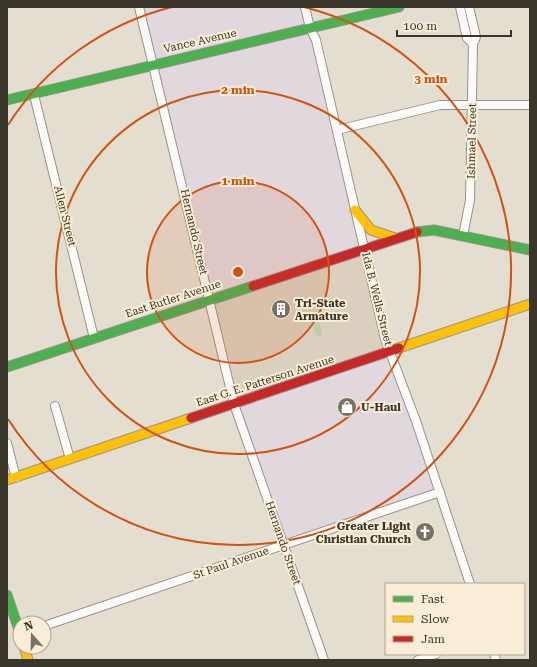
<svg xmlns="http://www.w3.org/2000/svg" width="537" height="667" viewBox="0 0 537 667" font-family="'Roboto Serif',serif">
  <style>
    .commercial { fill: #e1d8dd }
    .industrial { fill: #dbd0c0 }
    .green { fill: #bbcea9 }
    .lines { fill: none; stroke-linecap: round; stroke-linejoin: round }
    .street-casing { stroke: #989389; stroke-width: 10 }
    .fast-casing { stroke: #989389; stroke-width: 11 }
    .slow-casing { stroke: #989389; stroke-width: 11 }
    .jam-casing { stroke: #989389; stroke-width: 11 }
    .street { stroke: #fbfaf8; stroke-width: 8 }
    .fast { stroke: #4caf50; stroke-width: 9 }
    .slow { stroke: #ffc107; stroke-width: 9 }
    .jam { stroke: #c62828; stroke-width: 9 }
    .ring { fill: none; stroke: #ce5411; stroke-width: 2 }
    .labels { text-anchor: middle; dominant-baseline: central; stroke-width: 4; stroke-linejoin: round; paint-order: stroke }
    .street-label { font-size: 11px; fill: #3a362c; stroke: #f9eed5 }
    .poi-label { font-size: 11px; font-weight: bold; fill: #3a362c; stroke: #f9eed5; text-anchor: start }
    .centre { fill: #ce5411; stroke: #f9eed5; stroke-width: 2 }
    .ring-label { font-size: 12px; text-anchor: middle; font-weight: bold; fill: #ce5411; stroke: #f9eed5; stroke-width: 4; stroke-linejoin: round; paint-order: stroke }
  </style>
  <rect width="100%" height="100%" fill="#e4ded1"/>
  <path class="commercial" d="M143,7H303L308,27L155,61Z
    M309,32L360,247L212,295L171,119L157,68Z
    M388,357L436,489L285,542L240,407Z"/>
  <path class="industrial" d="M362,254L386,349L238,399L214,302Z"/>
  <path class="green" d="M319,322L323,335L317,337L312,324Z"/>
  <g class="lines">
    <defs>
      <path id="street" d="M139,7L234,404L324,660
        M305,7L310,28L316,40L385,339L416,421L470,584
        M460,7L467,38L473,44
        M34,95L94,338
        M337,130L440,105H530
        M463,236L470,200L473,44L476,37L469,7
        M55,406L70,459
        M7,443L16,478
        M44,626L440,492
        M494,654L496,660
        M418,660L436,654"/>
      <path id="fast" d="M7,100L399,7
        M417,232L434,230L530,250
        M7,367L253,286
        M7,595L20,633"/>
      <path id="slow" d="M355,210L371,230L395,238
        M399,348L530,304
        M7,480L191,418
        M24,647L28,660"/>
      <path id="jam" d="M253,286L417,232
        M191,418L399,348"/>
    </defs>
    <use href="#street" class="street-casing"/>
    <use href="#fast" class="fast-casing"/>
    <use href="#slow" class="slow-casing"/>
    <use href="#jam" class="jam-casing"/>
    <use href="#street" class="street"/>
    <use href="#fast" class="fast"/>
    <use href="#slow" class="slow"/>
    <use href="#jam" class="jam"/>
  </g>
  <circle cx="238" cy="272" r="91" fill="#ce5411" fill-opacity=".12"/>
  <g class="ring">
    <circle cx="238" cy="272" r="91"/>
    <circle cx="238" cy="272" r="182"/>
    <path d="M8 125A273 273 0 0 1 172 7M304 7A273 273 0 1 1 8 419"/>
  </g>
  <defs>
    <symbol id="building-disc" viewBox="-11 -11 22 22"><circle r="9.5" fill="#767166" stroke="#f9eed5"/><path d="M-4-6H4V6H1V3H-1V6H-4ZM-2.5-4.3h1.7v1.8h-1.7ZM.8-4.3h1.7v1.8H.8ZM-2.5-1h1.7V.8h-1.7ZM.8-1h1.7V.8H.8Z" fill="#fff"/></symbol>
    <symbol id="shop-disc" viewBox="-11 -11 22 22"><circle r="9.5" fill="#767166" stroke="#f9eed5"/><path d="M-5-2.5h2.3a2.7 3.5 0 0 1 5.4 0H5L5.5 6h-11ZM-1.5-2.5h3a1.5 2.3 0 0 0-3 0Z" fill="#fff"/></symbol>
    <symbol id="church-disc" viewBox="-11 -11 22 22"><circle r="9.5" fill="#767166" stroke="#f9eed5"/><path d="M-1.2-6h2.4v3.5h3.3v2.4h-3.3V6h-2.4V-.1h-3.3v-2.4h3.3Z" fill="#fff"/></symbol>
  </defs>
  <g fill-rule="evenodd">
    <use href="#building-disc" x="270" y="298" width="22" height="22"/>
    <use href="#shop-disc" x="336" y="396" width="22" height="22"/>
    <use href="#church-disc" x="414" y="521" width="22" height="22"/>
  </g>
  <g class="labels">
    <g class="street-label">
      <text transform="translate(200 41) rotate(-13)">Vance Avenue</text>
      <text transform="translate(472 141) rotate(-89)">Ishmael Street</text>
      <text transform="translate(65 216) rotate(76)">Allen Street</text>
      <text transform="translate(194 232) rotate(77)">Hernando Street</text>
      <text transform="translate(173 299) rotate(-18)">East Butler Avenue</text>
      <text transform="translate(377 299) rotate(76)">Ida B. Wells Street</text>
      <text transform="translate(265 381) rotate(-18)">East G. E. Patterson Avenue</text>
      <text transform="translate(283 543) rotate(71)">Hernando Street</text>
      <text transform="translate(231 563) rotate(-19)">St Paul Avenue</text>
    </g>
    <g class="poi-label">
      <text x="295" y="303">Tri-State<tspan x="295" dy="13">Armature</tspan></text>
      <text x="361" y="407">U-Haul</text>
      <text x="411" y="526" text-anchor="end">Greater Light<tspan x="411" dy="13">Christian Church</tspan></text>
    </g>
  </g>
  <circle cx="238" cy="272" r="6" class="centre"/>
  <g class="ring-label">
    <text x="431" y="83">3 min</text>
    <text x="238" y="94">2 min</text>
    <text x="238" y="185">1 min</text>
  </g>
  <rect width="537" height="667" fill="none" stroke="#3a362c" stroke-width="16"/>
  <rect x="385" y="583" width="140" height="72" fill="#f9eed5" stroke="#ada491"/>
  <rect x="393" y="596" width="20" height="6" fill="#4caf50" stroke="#ada491"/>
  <text x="421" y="603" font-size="12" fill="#3a362c">Fast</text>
  <rect x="393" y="616" width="20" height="6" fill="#ffc107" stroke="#ada491"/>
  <text x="421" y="623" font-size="12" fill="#3a362c">Slow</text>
  <rect x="393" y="636" width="20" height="6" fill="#c62828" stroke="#ada491"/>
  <text x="421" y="643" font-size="12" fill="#3a362c">Jam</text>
  <g transform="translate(32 635) rotate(340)"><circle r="19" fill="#f9eed5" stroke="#ada491"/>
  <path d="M0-3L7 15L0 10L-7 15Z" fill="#767166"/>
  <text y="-6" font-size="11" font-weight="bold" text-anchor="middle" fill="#3a362c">N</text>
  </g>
  <path d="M397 30v6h114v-6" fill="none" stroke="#3a362c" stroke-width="2"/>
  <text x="403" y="30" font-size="12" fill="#3a362c" stroke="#f9eed5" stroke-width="3" paint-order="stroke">100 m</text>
</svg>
